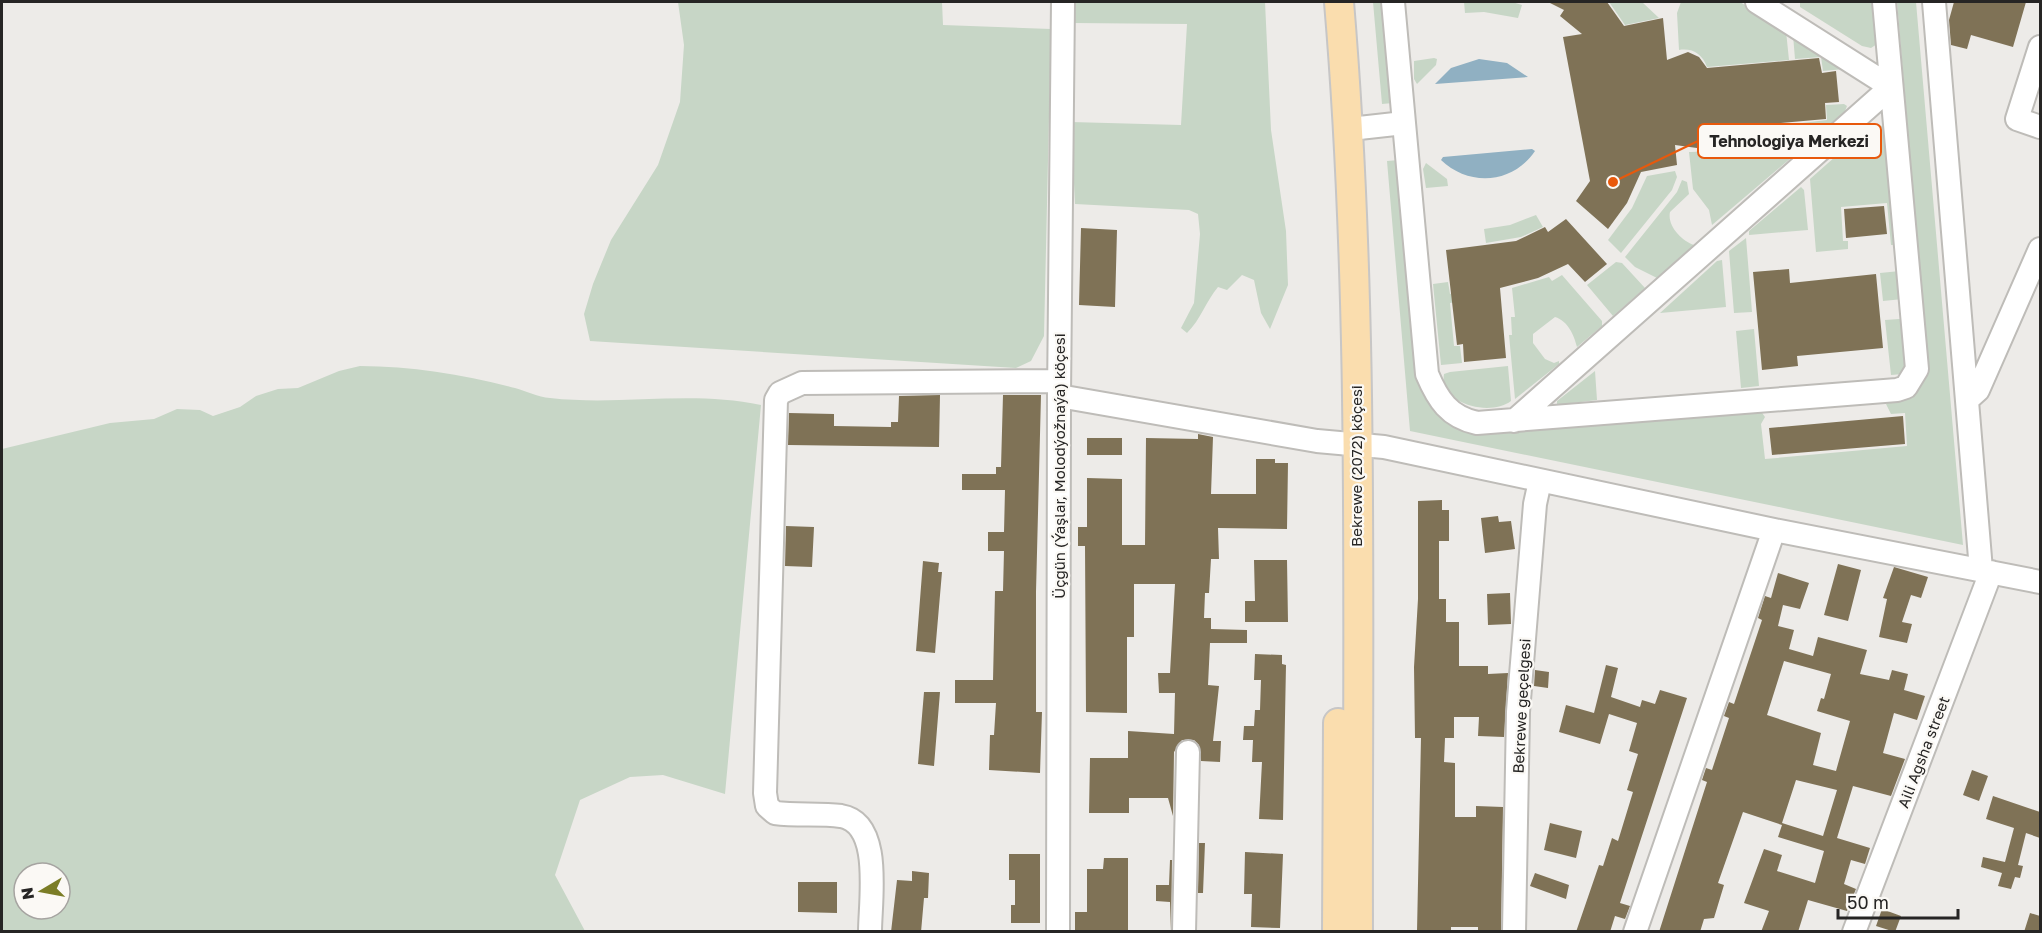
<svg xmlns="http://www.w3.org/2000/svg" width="2042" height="933" viewBox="0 0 2042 933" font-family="'Golos Text',sans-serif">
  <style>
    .green { fill: #c7d6c6; fill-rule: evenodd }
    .water { fill: #90b0c2 }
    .building { fill: #7f7256; fill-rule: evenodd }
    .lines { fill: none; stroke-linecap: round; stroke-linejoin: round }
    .minor-casing { stroke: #bebcb8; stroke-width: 26 }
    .major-casing { stroke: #c7c6c6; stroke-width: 32 }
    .minor { stroke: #fff; stroke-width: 22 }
    .major { stroke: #faddae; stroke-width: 28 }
    .labels { text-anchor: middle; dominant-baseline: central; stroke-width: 4.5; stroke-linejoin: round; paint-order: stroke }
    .street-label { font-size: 15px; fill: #262524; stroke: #fbf9f5 }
    .leader { fill: none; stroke: #e8590c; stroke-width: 2 }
    .callout-dot { fill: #e8590c; stroke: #fbf9f5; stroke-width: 2 }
    .callout { fill: #fbf9f5; stroke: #e8590c; stroke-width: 2 }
    .callout-label { font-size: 16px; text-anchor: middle; font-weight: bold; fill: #262524 }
  </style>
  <rect width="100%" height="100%" fill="#edebe8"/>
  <path class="green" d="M678,2H942L943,25L1051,29L1044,336L1031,361L1016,368L590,341L584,314L593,284L611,240L658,165L680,102L684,45Z
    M1074,2H1265L1271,130L1286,231L1288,285L1270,329L1261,313L1254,280L1242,275L1227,290L1218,287C1206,301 1201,319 1187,333L1181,328L1194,303L1200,234L1198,214L1189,210L1075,204L1071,122L1181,125L1187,24L1074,23Z
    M1373,2H1384L1393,103L1382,104Z
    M1464,2H1512L1522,5L1518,18L1484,12L1465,13Z
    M1609,2H1642L1659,18L1625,25Z
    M1681,2H1740L1786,31L1789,60L1707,67C1702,54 1693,48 1679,50L1677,13Z
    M1800,2H1874L1877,44L1871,48L1862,46L1800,7Z
    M1897,2H1916L1963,545L1410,431L1387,161L1399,160L1418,378L1428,401L1445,420L1760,410L1765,417L1761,424L1765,459L1907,446L1905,413L1891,414L1886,404L1926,375L1928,368Z
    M1793,35L1844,69L1823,71L1821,57L1795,59Z
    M1434,58L1437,59L1436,65L1417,84L1414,79V61Z
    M1844,104L1847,106L1845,111L1804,147L1802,123L1827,120L1826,105Z
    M1795,123L1798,152L1712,225L1709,210L1693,189L1689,152C1704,153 1711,145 1714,130Z
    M1879,125L1885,127L1897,245H1891L1887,203L1841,207L1843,241H1848V249L1816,252L1810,179L1870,126Z
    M1426,163L1447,179L1448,186L1426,188L1423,169Z
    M1675,171L1677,177L1672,190L1621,253L1608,240L1632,208L1647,176Z
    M1682,180L1687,182L1689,194L1670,212C1667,226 1682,241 1694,245L1657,278L1635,267L1625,257L1677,192Z
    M1801,187L1804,190L1808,230L1749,235V231Z
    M1536,215L1543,227L1521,237L1486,243L1484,229L1510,225Z
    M1746,238L1752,312L1734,313L1729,251Z
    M1722,260L1726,307L1660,313L1717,261Z
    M1616,262L1622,263L1645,288L1613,316L1587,285Z
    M1900,271L1903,299L1883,301L1880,273Z
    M1562,275L1602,321V326L1577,347C1574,335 1568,321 1555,317L1533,334V343L1545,359L1554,363L1559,361V364L1515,399L1509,335H1512L1511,317H1515L1512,288L1549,277L1552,281Z
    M1448,282L1450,294L1455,293L1456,302L1450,303L1454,346H1460L1462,363L1441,365L1433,284Z
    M1899,319L1903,320L1908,361L1903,374L1891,375L1885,320Z
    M1754,329L1759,386L1741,388L1736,331Z
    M360,366C412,366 465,375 515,388C526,391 538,397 550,398C620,406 691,390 761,405L725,794L663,775L630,777L580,800L555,875L585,931H2V449L110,423L154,419L177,409L200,410L213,416L240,407L256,396L278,389L298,388L339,371ZM24,873H60V909H24Z
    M1508,366L1511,401C1490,417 1439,404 1444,374L1450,372Z
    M1595,371L1597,400L1557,405V401Z"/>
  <path class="water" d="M1479,59L1507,63L1528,77L1435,84L1451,68Z
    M1532,149L1535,151C1513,184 1469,187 1441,160L1443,157Z"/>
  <path class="building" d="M1548,2H1607L1624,26L1663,18L1667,60L1688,52L1699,57L1707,68L1819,58L1822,73L1836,71L1839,102L1825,103L1826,119L1712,129L1707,141L1697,148L1675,145L1677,165L1641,172L1627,203L1608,229L1576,201L1590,181L1563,37L1582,34L1560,16L1564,10Z
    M1954,2H2026L2013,47L1971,35L1967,49L1951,45L1949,20Z
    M1884,206L1887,234L1846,238L1844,209Z
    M1566,219L1607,264L1585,282L1568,264L1538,278L1500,288L1506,358L1464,362L1463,344L1457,345L1446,250L1516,241L1545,227L1548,232Z
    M1081,228L1117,230L1115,307L1079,305Z
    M1789,269L1790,283L1876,274L1883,348L1797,356L1798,366L1762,370L1753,272Z
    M940,395L939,447L788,445L789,413L834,414V426L891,427V422H898L899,396Z
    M1003,395H1041L1036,592V712H1042L1040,773L989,770L990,735H994L996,703H955V680H993L995,591H1003L1004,551H988V532H1004L1005,490H962V474H996V467H1001Z
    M1903,416L1905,444L1772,455L1769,428Z
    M1198,434L1213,437L1211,494H1256V459H1275V463H1288L1287,529L1218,528L1219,559H1211L1209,593H1205L1204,618H1211V629L1247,630V643H1210L1208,685L1219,686L1213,741H1221L1220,762L1201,761L1199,745L1194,740H1182L1174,752L1173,816L1168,798H1129V813H1089L1090,758H1128V731L1174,734L1175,693H1159L1158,673H1170L1175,584H1134V637H1127V713L1086,712L1085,546H1078V527H1087V478L1122,479V545H1145L1146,438L1198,439Z
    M1087,438H1122V455H1087Z
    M1442,500V510H1449V541H1439V599H1446V622H1459V666H1488V674L1508,673L1504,737L1478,736L1479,717H1454V738H1445L1444,762L1455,763V817H1476V806L1503,807L1501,932H1478V927H1451V932H1417L1421,738H1415L1414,667L1418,599V501Z
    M1498,516L1499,522L1511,521L1515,549L1485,553L1481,518Z
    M786,526L814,527L812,567L785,566Z
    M1254,560H1287L1288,622H1245V601H1255Z
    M923,561L939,563L938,572H942L935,653L916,651Z
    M1838,564L1861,570L1848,621L1824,615Z
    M1894,567L1928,577L1921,598L1911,595L1902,622L1912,624L1907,643L1879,637L1887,599L1883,598Z
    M1778,573L1809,583L1800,609L1783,605L1778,626L1794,630L1789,649L1813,656L1818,637L1867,650L1860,674L1889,680L1892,670L1908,674L1904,690L1925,696L1917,720L1894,713L1883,753L1905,759L1891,796L1853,786L1837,838L1870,848L1865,864L1851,860L1844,884L1856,889L1847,911L1808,900L1798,932H1761L1769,911L1744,903L1764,849L1782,855L1777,871L1815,883L1824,851L1778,837L1782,825L1743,812L1718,883L1724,885L1714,918L1704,919L1700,932H1659L1707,782L1702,780L1706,768L1712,770L1729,718L1724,716L1729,702L1734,704L1762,620L1758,618L1765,596L1771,598ZM1784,661L1831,674L1824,699L1821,698L1817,711L1850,721L1836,771L1813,765L1821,733L1767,715ZM1796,780L1837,790L1823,836L1782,823Z
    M1510,593L1511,624L1488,625L1487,594Z
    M1255,654L1282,655V664L1286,665L1283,820L1259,819L1262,762H1252L1253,740H1243L1244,726H1254L1255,710H1260L1261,680H1254Z
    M1606,665L1618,668L1611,697L1640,707L1642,700L1655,704L1660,690L1687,698L1620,903L1630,906L1625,919L1615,916L1610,932H1576L1599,865L1603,866L1612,838L1618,841L1633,792L1627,790L1638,754L1629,751L1637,723L1609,714L1600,744L1559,732L1566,705L1594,713Z
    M1535,670L1549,672L1548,688L1534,686Z
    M924,692H940L934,766L918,764Z
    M1972,770L1988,776L1979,801L1963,795Z
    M1993,796L2040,812V838L2026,833L2018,865L2023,866L2020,878L2015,877L2011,889L1998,886L2002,873L1981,867L1983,857L2005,862L2014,828L1986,819Z
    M1550,823L1582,831L1576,858L1544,850Z
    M1199,843H1205L1203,893H1198Z
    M1245,852L1283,854L1280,928L1251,927L1252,894H1244Z
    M1009,854H1040V923H1011V905H1015V880H1009Z
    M1104,858H1128V932H1075V912H1087V869H1103Z
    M1170,860H1172L1171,932L1170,902L1156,901V885H1169Z
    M912,871L929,873L928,898H924L921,932H891L897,880L912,881Z
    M1535,873L1569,885L1566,899L1530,886Z
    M798,882H837V913L798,912Z
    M1882,909L1901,916L1895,932L1876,926Z
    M2030,913L2040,916V932H2024Z"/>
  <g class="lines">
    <defs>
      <path id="minor" d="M1934,2L1981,570
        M2040,47L2017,119L2040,127
        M1404,123L1427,374C1438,400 1449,417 1477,423L1897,390L1906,387L1917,369L1884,2
        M1350,129L1404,123L1393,2
        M1059,396L1317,441L1384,447L1774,530L2040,582
        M1968,399L1978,390L2040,249
        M1514,421L1891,87L1757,2
        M870,932C870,900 883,823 841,816C819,813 797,816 775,813L767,806L765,793L776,400L780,393L802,383L1059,381
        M1058,932L1059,396L1063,2
        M1184,932L1188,752
        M1514,932L1518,712L1535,504L1540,481
        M1635,932L1774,530
        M1854,932L1991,572"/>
      <path id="major" d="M1339,2C1365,310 1357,622 1358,932
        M1337,932L1338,723"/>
    </defs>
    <use href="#minor" class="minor-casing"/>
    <use href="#major" class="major-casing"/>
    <use href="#minor" class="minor"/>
    <use href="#major" class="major"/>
  </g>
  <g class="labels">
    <g class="street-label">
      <text transform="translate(1059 466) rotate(-90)">Üçgün (Ýaşlar, Molodýožnaýa) köçesi</text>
      <text transform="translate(1356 466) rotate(-90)">Bekrewe (2072) köçesi</text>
      <text transform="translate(1521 706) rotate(-87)">Bekrewe geçelgesi</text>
      <text transform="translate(1923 752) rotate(-69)">Aili Agsha street</text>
    </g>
  </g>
  <path class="leader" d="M1613 182L1698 141"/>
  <circle class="callout-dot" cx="1613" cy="182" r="6"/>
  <rect class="callout" x="1698" y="124" width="183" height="34" rx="6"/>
  <g class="callout-label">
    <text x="1789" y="147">Tehnologiya Merkezi</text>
  </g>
  <rect width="2042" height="933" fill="none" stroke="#262524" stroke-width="6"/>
  <g transform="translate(42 891) rotate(260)"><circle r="28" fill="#fbf9f5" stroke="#a6a4a1" stroke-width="1.5"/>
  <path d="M0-4.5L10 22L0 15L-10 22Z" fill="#7b7d26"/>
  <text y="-9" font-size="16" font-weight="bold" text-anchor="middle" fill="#262524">N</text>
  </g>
  <path d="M1838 909v9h120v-9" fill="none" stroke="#262524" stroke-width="3"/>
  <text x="1847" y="909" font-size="18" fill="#262524" stroke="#fbf9f5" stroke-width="4.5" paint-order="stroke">50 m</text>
</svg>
